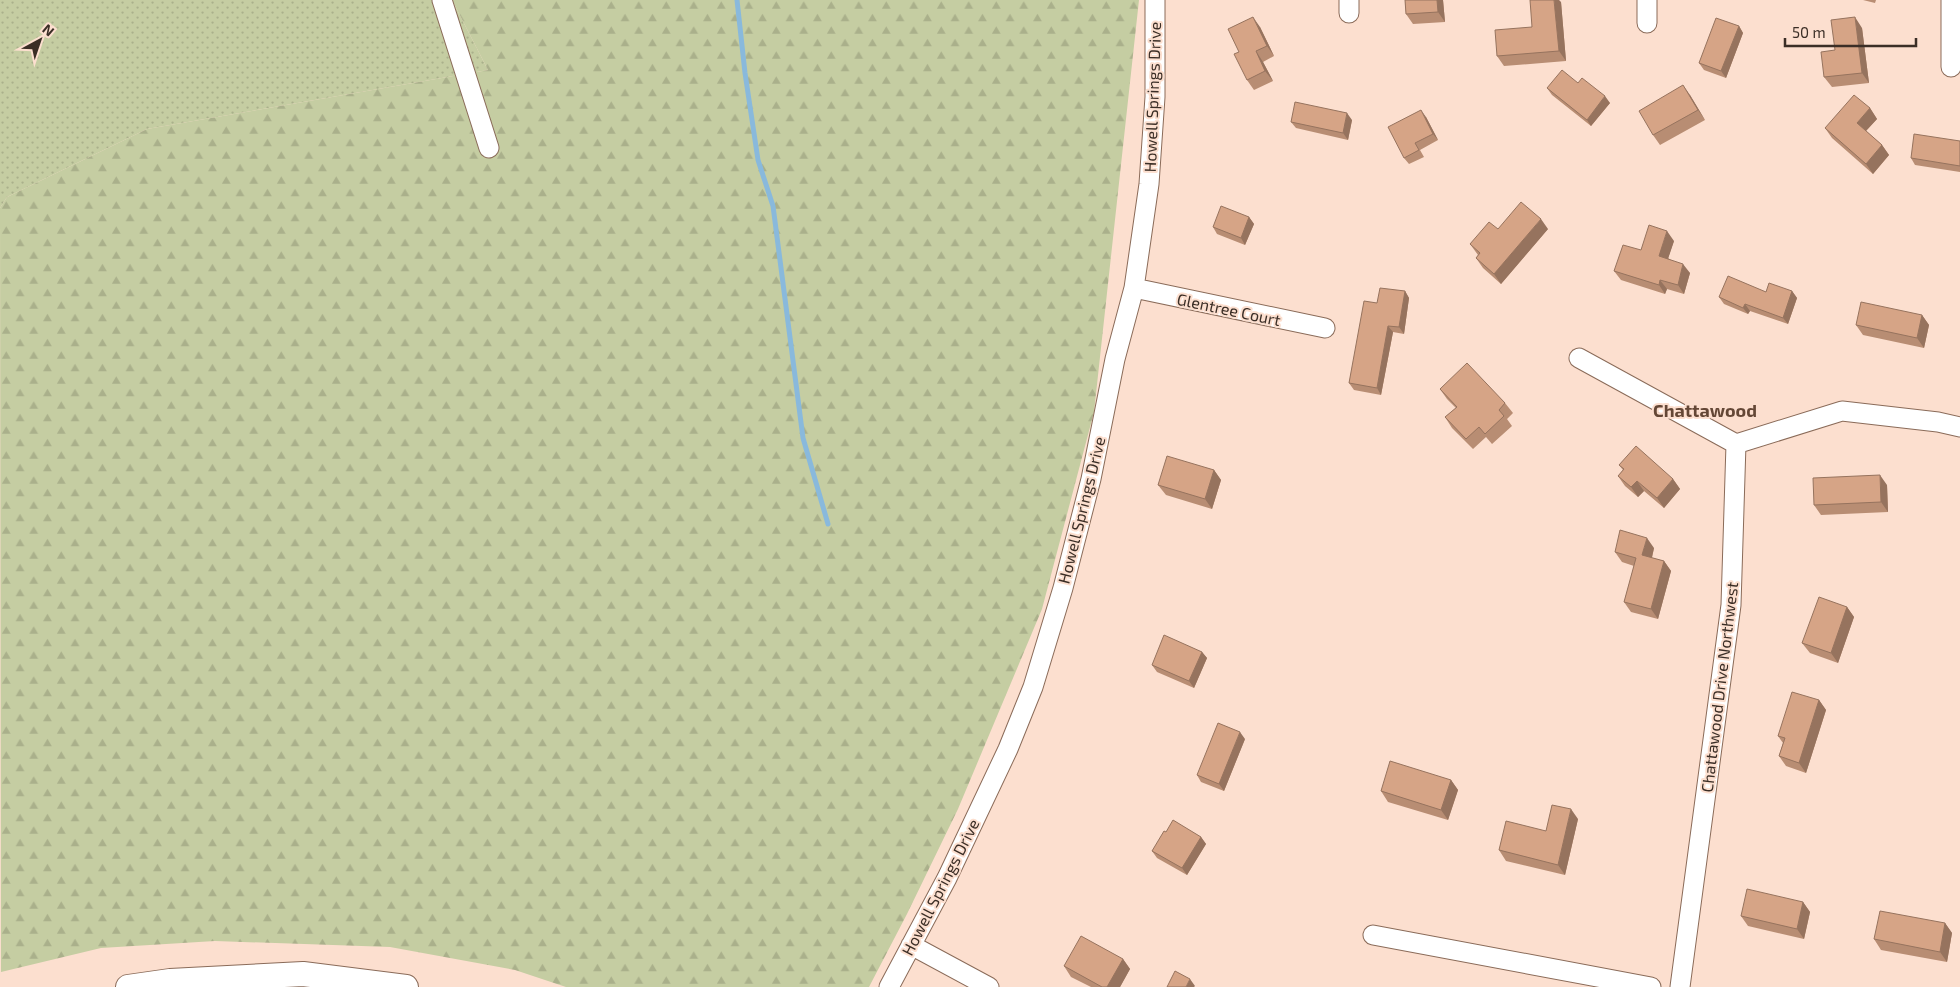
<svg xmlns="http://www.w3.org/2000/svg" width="1960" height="987" viewBox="0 0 1960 987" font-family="'Exo 2',sans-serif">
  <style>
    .green { fill: url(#green-dots) }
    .forest { fill: url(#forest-firs) }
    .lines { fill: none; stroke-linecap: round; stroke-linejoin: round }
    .stream { stroke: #89b9dc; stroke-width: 5 }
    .minor-casing { stroke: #8a6b59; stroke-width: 21 }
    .tertiary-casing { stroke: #8a6b59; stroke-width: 26 }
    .minor { stroke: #fff; stroke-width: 19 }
    .tertiary { stroke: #fff; stroke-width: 24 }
    .wall { fill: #b88d73 }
    .shaded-wall { fill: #96735e }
    .building { fill: #d6a486; stroke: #96735e }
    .labels { text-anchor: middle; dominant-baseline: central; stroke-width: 4; stroke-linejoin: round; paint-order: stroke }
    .street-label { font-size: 16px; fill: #3b2e26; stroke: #fcdfcf }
    .neighbourhood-label { font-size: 18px; font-weight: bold; fill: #644736; stroke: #fcdfcf }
  </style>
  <defs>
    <pattern id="green-dots" width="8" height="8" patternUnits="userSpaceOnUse" patternTransform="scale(1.25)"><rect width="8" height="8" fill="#c5cda2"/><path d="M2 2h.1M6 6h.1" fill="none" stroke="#aab08b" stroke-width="1.8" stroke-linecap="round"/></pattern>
    <pattern id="forest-firs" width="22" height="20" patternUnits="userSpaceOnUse" patternTransform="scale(1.25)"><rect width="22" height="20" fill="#c5cda2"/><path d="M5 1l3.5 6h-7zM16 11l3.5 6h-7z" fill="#aab08b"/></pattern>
  </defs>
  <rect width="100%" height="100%" fill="#fcdfcf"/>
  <path class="green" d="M0,0H452L488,70L147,129L7,197L0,208Z"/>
  <path class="forest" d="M452,0H1139L1094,412L1042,609L958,809L907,914L869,987H566L515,970L390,947L215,941L101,948L1,972L0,208L7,197L147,129L488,70Z"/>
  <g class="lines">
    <path class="stream" d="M737,0L745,73L758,160L773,206L803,438L828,524"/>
    <defs>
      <path id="minor" d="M442,0L489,148
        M1647,0V23
        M1349,13V0
        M1951,67V0
        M1134,288L1325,328
        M1579,358L1736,444
        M1736,444L1842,411L1938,422L1960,427
        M1373,935L1651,987
        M911,945L989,987
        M889,987L947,878L1008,749L1033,687L1063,588L1091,479L1115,359L1134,288L1149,184L1155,97V0
        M1680,987L1731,605L1736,444"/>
      <path id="tertiary" d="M128,987L170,981L303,974L406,987"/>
    </defs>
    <use href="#minor" class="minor-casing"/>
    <use href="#tertiary" class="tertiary-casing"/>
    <use href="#minor" class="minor"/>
    <use href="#tertiary" class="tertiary"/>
  </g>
  <path class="wall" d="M1405,0H1443L1445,22L1413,24L1406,14Z
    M1863,0H1876L1875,3Z
    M1561,2L1566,61L1504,66L1497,56L1532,27Z
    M1739,26L1743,33L1726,78L1704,70L1699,63Z
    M1260,27L1274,56L1263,62L1273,81L1254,90L1247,80L1239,52Z
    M1862,28L1869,83L1832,87L1824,77L1835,50Z
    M1578,83L1610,103L1591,126L1552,95L1547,88Z
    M1690,95L1705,120L1660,145L1653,135Z
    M1870,108L1877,119L1866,131L1882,145L1889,155L1873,174L1832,138L1825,128Z
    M1426,117L1438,140L1420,150L1424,157L1409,164L1404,158Z
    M1352,120L1348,140L1296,128L1291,122Z
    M1960,141V172L1915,165L1911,158Z
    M1249,217L1254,224L1245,245L1217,234L1213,227Z
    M1498,229H1548L1501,284L1483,268L1476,258L1478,255L1470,244Z
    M1674,241L1668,258L1690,273L1684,294L1667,289L1665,294L1621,280L1614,271L1641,250Z
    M1405,291L1409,298L1404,334L1393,332L1381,395L1354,390L1349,383L1377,303Z
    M1792,291L1797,298L1788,324L1750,311L1748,314L1724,304L1719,297L1766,292Z
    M1922,315L1929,325L1924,348L1863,335L1856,325Z
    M1440,389L1505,403L1513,413L1507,419L1512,426L1492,444L1486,437L1473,449L1452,428L1445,417L1456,408L1447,399Z
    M1619,465L1673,479L1680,489L1664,508L1644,491L1638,497L1625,486L1618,476L1623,470Z
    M1214,470L1221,480L1212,509L1166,495L1158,485Z
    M1887,485L1888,512L1821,515L1814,505Z
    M1654,548L1652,558L1664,561L1671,571L1658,619L1631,612L1624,602L1634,566L1622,562L1615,552Z
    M1847,607L1854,617L1838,663L1810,653L1802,643Z
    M1202,652L1207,658L1194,688L1157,672L1152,665Z
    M1819,700L1826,710L1806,773L1786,766L1779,756L1783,743L1778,736Z
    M1245,739L1224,791L1201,782L1197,775Z
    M1451,780L1458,790L1448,820L1388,802L1381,791Z
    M1578,819L1565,875L1506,861L1499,850L1546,831Z
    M1166,832L1201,837L1206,844L1187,875L1157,858L1152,851Z
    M1803,902L1810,912L1804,939L1748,926L1741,916Z
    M1945,923L1952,933L1947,962L1881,950L1874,939Z
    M1123,959L1130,969L1120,987H1091L1071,977L1064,966Z"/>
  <path class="shaded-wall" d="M1437,0H1443L1445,22L1438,12Z
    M1554,0H1559L1561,2L1566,61L1559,51Z
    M1253,17L1260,27L1274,56L1267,46Z
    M1855,17L1862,28L1869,83L1862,73Z
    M1739,26L1743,33L1726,78L1721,71Z
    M1256,51L1263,62L1273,81L1265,71Z
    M1683,85L1690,95L1705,120L1698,110Z
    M1605,96L1610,103L1591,126L1587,120Z
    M1870,108L1877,119L1864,133L1857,123Z
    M1421,110L1426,117L1438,140L1433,134Z
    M1347,113L1352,120L1348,140L1343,133Z
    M1882,145L1889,155L1873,174L1866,164Z
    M1249,217L1254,224L1245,245L1241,238Z
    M1541,219L1548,229L1501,284L1494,274Z
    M1667,231L1674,241L1666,265L1659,256Z
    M1683,264L1690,273L1684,294L1678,285Z
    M1660,280L1667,289L1665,294L1659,285Z
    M1405,291L1409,298L1404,334L1399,327Z
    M1792,291L1797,298L1788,324L1783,318Z
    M1745,304L1750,311L1748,314L1743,308Z
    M1922,315L1929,325L1924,348L1917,338Z
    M1388,326L1393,332L1381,395L1377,388Z
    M1214,470L1221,480L1212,509L1205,499Z
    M1880,475L1887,485L1888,512L1881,502Z
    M1673,479L1680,489L1664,508L1657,498Z
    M1637,481L1644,491L1638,497L1631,487Z
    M1647,538L1654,548L1650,565L1642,555Z
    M1664,561L1671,571L1658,619L1651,609Z
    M1847,607L1854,617L1838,663L1831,653Z
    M1202,652L1207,658L1194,688L1189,681Z
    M1819,700L1826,710L1806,773L1799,763Z
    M1240,732L1245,739L1224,791L1219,784Z
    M1451,780L1458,790L1448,820L1441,810Z
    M1571,809L1578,819L1565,875L1558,865Z
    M1201,837L1206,844L1187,875L1182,868Z
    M1803,902L1810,912L1804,939L1797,929Z
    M1945,923L1952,933L1947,962L1940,952Z
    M1123,959L1130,969L1120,987H1107Z
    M1190,979L1195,986L1194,987H1186Z"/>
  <path class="building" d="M1405,0H1437L1438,12L1406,14Z
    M1530,0H1554L1559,51L1497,56L1495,30L1532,27Z
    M1253,17L1267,46L1256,51L1265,71L1247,80L1234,54L1239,52L1228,29Z
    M1855,17L1862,73L1824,77L1821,52L1835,50L1831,20Z
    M1716,18L1739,26L1721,71L1699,63Z
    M1562,70L1578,83L1582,78L1605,96L1587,120L1547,88Z
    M1683,85L1698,110L1653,135L1639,111Z
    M1854,95L1870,108L1857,123L1882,145L1866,164L1825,128Z
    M1295,102L1347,113L1343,133L1291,122Z
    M1421,110L1433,134L1415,143L1419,150L1404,158L1388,127Z
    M1914,134L1960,141V166L1911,158Z
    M1521,202L1541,219L1494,274L1476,258L1480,253L1470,244L1489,222L1498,229Z
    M1221,206L1249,217L1241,238L1213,227Z
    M1649,225L1667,231L1659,256L1683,264L1678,285L1660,280L1659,285L1614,271L1623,245L1641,250Z
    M1728,276L1766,292L1769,283L1792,291L1783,318L1745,304L1743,308L1719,297Z
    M1380,288L1405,291L1399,327L1388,326L1377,388L1349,383L1364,301L1377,303Z
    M1861,302L1922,315L1917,338L1856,325Z
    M1467,363L1505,403L1499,410L1504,416L1485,434L1479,427L1466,439L1445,417L1457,407L1440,389Z
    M1636,446L1673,479L1657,498L1637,481L1631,487L1618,476L1624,469L1619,465Z
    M1167,456L1214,470L1205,499L1158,485Z
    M1880,475L1881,502L1814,505L1813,478Z
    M1620,530L1647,538L1642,555L1664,561L1651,609L1624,602L1636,558L1615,552Z
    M1819,597L1847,607L1831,653L1802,643Z
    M1164,635L1202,652L1189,681L1152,665Z
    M1792,692L1819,700L1799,763L1779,756L1785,738L1778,736Z
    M1218,723L1240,732L1219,784L1197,775Z
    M1390,761L1451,780L1441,810L1381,791Z
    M1552,805L1571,809L1558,865L1499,850L1506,821L1546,831Z
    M1173,820L1201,837L1182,868L1152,851L1164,831L1166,832Z
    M1747,889L1803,902L1797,929L1741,916Z
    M1880,911L1945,923L1940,952L1874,939Z
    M1081,936L1123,959L1107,987H1102L1064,966Z
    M1175,971L1190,979L1186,987H1167Z"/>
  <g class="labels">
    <g class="street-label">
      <text transform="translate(1152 97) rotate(-88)">Howell Springs Drive</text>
      <text transform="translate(1229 309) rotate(12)">Glentree Court</text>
      <text transform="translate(1081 510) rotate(-76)">Howell Springs Drive</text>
      <text transform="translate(1719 687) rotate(-83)">Chattawood Drive Northwest</text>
      <text transform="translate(940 887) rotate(-63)">Howell Springs Drive</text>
    </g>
    <g class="neighbourhood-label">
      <text x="1705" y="410">Chattawood</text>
    </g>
  </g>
  <g transform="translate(40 40) rotate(40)" stroke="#fcdfcf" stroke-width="4" paint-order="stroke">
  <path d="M0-4L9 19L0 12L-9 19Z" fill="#3b2e26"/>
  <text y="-8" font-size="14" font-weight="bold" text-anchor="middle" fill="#3b2e26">N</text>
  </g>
  <path d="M1785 38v8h131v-8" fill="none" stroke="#3b2e26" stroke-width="2.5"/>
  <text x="1792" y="38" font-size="15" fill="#3b2e26" stroke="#fcdfcf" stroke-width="4" paint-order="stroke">50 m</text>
</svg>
